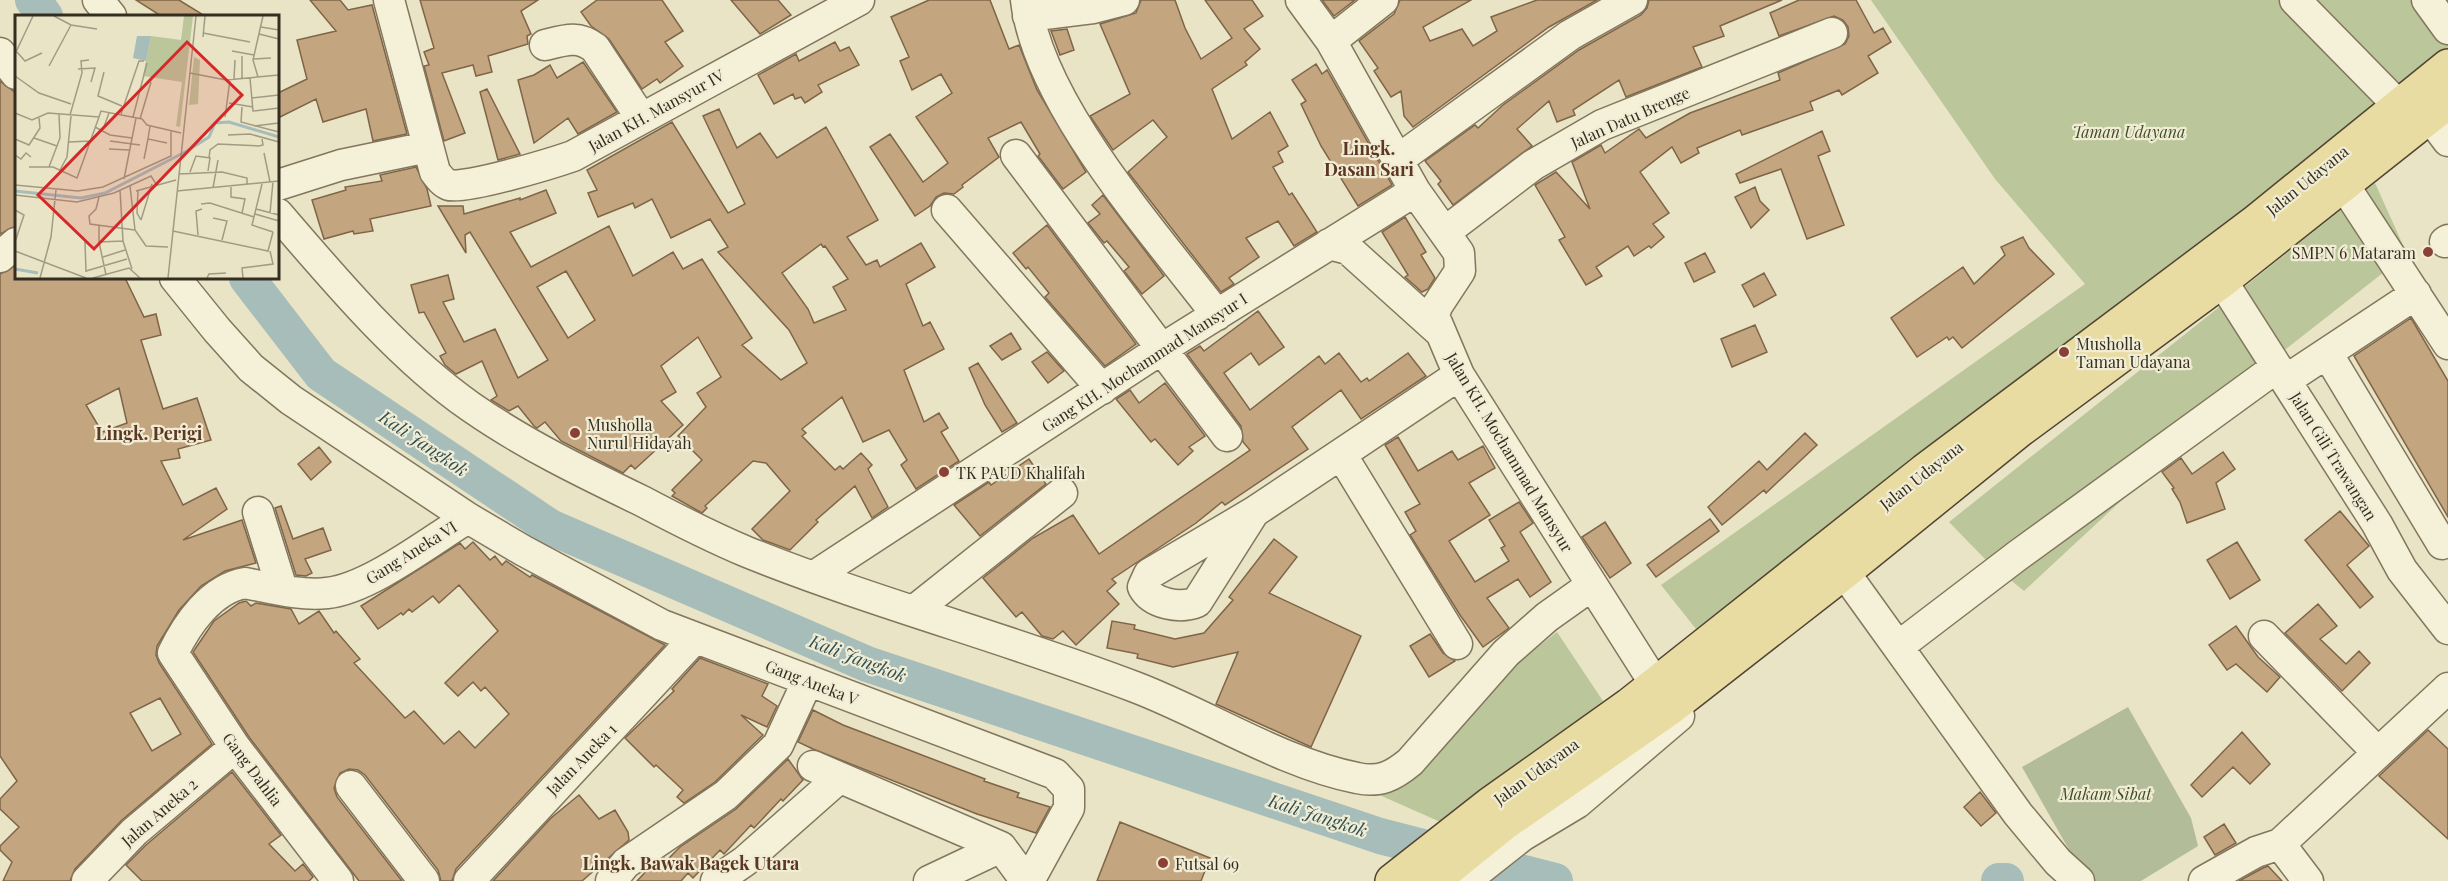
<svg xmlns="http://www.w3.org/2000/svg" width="2448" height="881" viewBox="0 0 2448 881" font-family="'Playfair Display',serif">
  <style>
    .green { fill: #bbc69b }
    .cemetery { fill: #b3bc99 }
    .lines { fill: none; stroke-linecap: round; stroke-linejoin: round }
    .river { stroke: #a7bdba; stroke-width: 36 }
    .building { fill: #c3a580; stroke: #7f6546; stroke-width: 1.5; fill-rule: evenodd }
    .minor-casing { stroke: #82765e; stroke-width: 33 }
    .major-casing { stroke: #514432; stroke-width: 36 }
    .minor { stroke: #f5f0d8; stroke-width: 30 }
    .major { stroke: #e8dca2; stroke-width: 33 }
    .poi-dot { fill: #8a4035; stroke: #f1edd5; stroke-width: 2 }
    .labels { text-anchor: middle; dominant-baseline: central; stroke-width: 4.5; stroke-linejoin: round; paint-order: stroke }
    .street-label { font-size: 16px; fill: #342d20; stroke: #f1edd5 }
    .park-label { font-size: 16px; font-style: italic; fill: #404e29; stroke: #f1edd5 }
    .poi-label { font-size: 16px; fill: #342d20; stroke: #f1edd5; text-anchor: start }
    .neighbourhood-label { font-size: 18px; font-weight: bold; fill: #5c3824; stroke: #f1edd5 }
    .water-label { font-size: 18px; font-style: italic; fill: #315052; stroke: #f1edd5 }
    .inset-river { fill: none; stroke: #a7bdba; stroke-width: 3 }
    .inset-road { fill: none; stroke: #a19b84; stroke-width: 1.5 }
    .view { fill: #d62828; fill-opacity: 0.15; stroke: #d62828; stroke-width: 3 }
    .inset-edge { fill: none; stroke: #342d20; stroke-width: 3 }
  </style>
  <rect width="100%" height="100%" fill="#e9e4c6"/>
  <path class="green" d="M1871,0H2448V52L1696,629L1661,585L2085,284L1995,179Z
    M2375,183L2407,254L2277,356L2024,591L1985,559L1949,522Z
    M1557,632L1603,701L1445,824L1359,786Z"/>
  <path class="cemetery" d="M2128,707L2191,818L2198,846L2141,881H2089L2085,878L2022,767Z"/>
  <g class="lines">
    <path class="river" d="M33,0L45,16
      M247,278L321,374L550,527L867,664L1380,836L1555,881
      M1999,881H2006"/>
  </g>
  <path class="building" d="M136,0H179L205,16H161Z
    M310,0H340L348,10L372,5L407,134L373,141L366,109L323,122L316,99L278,118V93L307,79L297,40L336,31Z
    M420,0H538L521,11L531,34L527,36L528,44L488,56L492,72L476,76L473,65L442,73L465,133L444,141L424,66L429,65L424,52L434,48Z
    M597,0H662L683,31L665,42L683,66L660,83L657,79L642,89L609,39L591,26L581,12Z
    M731,0H778L791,15L760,34Z
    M929,0H990L1009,49L1019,45L1037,90L1086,172L1063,189L1038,156L1040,154L1021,122L988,138L999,157L962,185L963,187L954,194L944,193L936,197L930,206L915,216L870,147L890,134L923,182L948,163L916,117L952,93L941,74L912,90L900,61L909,57L891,17Z
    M1141,0H1175L1185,28L1201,59L1232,38L1205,0H1252L1263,16L1244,29L1260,49L1245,62L1247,65L1212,89L1232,139L1270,112L1288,146L1278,152L1283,162L1273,167L1289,195L1292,193L1317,232L1294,246L1278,221L1246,238L1259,257L1229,278L1234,284L1221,292L1128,172L1167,137L1153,120L1113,150L1090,116L1130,94L1100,24L1136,13Z
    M1322,0H1355L1334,16Z
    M1400,0H1471L1423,27L1430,41L1462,29L1473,46L1497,31L1491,17L1537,0H1597L1549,27L1413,127L1404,116L1401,91L1391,97L1374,71L1378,68L1359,41L1394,14Z
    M1649,0H1782L1720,26L1724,36L1693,47L1702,67L1626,97L1619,80L1573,110L1575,115L1557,122L1549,101L1517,129L1532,146L1453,205L1438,184L1441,181L1425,161L1475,125L1478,128L1503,105L1579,50L1641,15L1647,8Z
    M1799,0H1856L1874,33L1883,28L1891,42L1868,56L1878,73L1842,95L1839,90L1810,102L1813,110L1742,135L1740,130L1697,148L1699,153L1681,163L1672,147L1640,172L1669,213L1653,224L1664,237L1651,248L1649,246L1634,256L1628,246L1596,267L1602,276L1586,285L1559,240L1565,237L1535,185L1556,172L1590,209L1572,162L1601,145L1605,153L1639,129L1646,138L1690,113L1780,80L1778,73L1845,44L1849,36L1848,27L1843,20L1834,16L1779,36L1770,13Z
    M1067,29L1074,50L1060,55L1051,31Z
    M835,42L840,51L849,47L859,65L818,85L822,92L805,103L801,97L795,99L793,94L774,104L758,75L796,54L799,61Z
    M583,62L617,112L578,134L568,118L534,143L518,80L534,75L550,65L557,78Z
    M1316,64L1322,74L1327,70L1392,185L1358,206L1321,146L1301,104L1306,101L1292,80Z
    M0,81L16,93V226L0,234Z
    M487,89L520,154L498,160L480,92Z
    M719,109L737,148L760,133L777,158L826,127L878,220L847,237L866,265L877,260L880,267L921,243L935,267L906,284L923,326L930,322L944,349L904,370L924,422L939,413L948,428L941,432L959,461L916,489L901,465L907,460L889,430L863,442L842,397L802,429L806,433L802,436L835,470L840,466L843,469L861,453L872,465L868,469L888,507L872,518L855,486L816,520L818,522L790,550L763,540L752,529L790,491L766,463L753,461L705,506L707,508L702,513L672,496L675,493L672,490L702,460L678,436L706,407L697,393L721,377L698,337L661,366L676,392L661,401L683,425L635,469L631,465L623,473L561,441L545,422L537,428L534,426L518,406L509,411L491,400L497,396L482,361L456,374L445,365L440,356L446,353L424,312L419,313L411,285L448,275L454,299L443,302L464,342L495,329L518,378L548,360L470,232L465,235L466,253L438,206H463L464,214L520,198V200L546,190L556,213L510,232L531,267L609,226L633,276L673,252L683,269L702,259L752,338L742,345L781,380L807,363L789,330L718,252L728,247L710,219L671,238L652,199L635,208L633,203L598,217L588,193L597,190L587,170L672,122L728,213L745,204L703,116ZM821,244L823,247L825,246L848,279L833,287L846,310L814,323L808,309L782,273ZM566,271L595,320L568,338L537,287Z
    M1822,131L1830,151L1818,156L1844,225L1807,239L1781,169L1740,183L1736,174Z
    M416,167L427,189L431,206L370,219L373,231L354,234L353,231L324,239L312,200L346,190L345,187L382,181L380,175Z
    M1755,187L1760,201L1769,210L1751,228L1735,197Z
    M1103,195L1164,276L1142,294L1124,271L1129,267L1107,241L1104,243L1088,223L1100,214L1092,205Z
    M1405,217L1426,252L1421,255L1435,278L1428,289L1422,292L1405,277L1408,275L1382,232Z
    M1047,225L1136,344L1105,366L1045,297L1049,293L1028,267L1026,269L1013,253Z
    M2023,237L2029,248L2054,274L1962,348L1953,337L1949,340L1947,337L1917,357L1891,318L1963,267L1974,284L2005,255L2001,247Z
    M1705,253L1715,272L1694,282L1685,263Z
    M16,265V278H125L144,317L156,314L161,335L141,340L163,409L197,398L211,440L178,449L180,458L161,461L183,505L216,488L227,509L183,540L242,520L256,563L225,571L201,586L179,610L157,646L156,655L159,663L212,744L122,820L75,869L70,881H3L12,862L0,850V846L19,827L0,809V799L17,781L0,756V274ZM119,388L127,423L102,432L86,405ZM160,698L181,734L152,751L130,713Z
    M1764,273L1776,295L1754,307L1742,285Z
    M1258,311L1284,347L1259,365L1251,353L1224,373L1250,410L1319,356L1325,364L1339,353L1361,382L1367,378L1369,381L1408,353L1426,376L1361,419L1341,390L1292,427L1308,449L1225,505L1222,502L1196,523L1112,579L1116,583L1107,591L1119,604L1076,645L1063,631L1053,639L1042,636L1022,612L1016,617L983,578L1033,538L1073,515L1099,554L1250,450L1243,442L1241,426L1187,354L1200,346L1204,351Z
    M2411,318L2448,381V517L2354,356Z
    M1755,325L1767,352L1732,367L1721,339Z
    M1011,333L1021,349L1002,360L990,346Z
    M1047,352L1064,371L1048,383L1032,362Z
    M978,363L1017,423L1002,432L985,405L969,368Z
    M1165,383L1205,436L1189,447L1193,451L1178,465L1155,439L1151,442L1116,399L1130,390L1139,403Z
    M1805,433L1817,445L1766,493L1764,490L1722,525L1708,507L1759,461L1767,470Z
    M1398,437L1418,471L1452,451L1458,460L1483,446L1495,468L1469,483L1490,515L1449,541L1475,582L1509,561L1501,548L1505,546L1489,520L1519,502L1533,523L1520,532L1551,582L1530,597L1518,579L1487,598L1509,628L1483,647L1460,615L1410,535L1416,531L1405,512L1420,504L1385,445Z
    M319,447L331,462L311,480L298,464Z
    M2223,452L2235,469L2216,483L2225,509L2187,523L2180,502L2172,489L2174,488L2162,472L2181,458L2192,474Z
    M1029,459L1046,484L980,536L954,505L989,482L991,485Z
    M281,506L293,539L323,528L331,550L305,559L312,573L306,576L296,575L275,508Z
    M2340,511L2369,546L2347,565L2373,597L2360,608L2305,540Z
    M1710,519L1719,531L1656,577L1647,565Z
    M1605,522L1631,563L1610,578L1582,537Z
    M1274,539L1297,557L1269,593L1361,636L1311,747L1216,704L1238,652L1173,667L1137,658L1138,654L1107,648L1112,621L1135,625L1134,629L1175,639L1204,633L1233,600L1229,597Z
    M473,542L490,560L495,556L502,565L506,561L530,577L532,575L665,645L456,869L452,881H441L438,870L365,775L358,770L349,769L340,773L334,788L337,797L402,881H359L249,737L193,652L214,621L239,603L246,601L251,606L256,603L291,609L299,624L319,611L334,633L336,631L360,659L354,663L405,718L414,711L444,744L459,731L475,748L509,714L485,687L481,691L473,682L458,696L445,683L498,631L459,585L439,603L433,596L412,612L409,609L403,615L401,613L378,629L361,606L460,543L465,549Z
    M2237,542L2260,580L2230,599L2207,560Z
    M2318,604L2337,626L2320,639L2346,664L2359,651L2370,663L2342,691L2285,633Z
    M2236,626L2258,657L2280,677L2267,692L2236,664L2227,670L2209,645Z
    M1430,634L1443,653L1455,661L1429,677L1410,646Z
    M700,658L768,684L762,696L777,706L767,727L741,715L763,735L715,782L684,803L677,797L683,790L656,765L654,767L625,738L674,691L672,689Z
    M813,710L843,725L985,779L984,781L1019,793L1017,797L1050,807L1036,833L977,814L813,749L798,742Z
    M2428,730L2448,749V839L2379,776Z
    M2242,732L2270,764L2250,784L2233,767L2202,797L2191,785Z
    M788,759L803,780L783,801L781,799L754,828L751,825L724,854L720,850L693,878L688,873L681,881H637L649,868L664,858L667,860L680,847L736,809Z
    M232,772L281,835L269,844L295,871L303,864L313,877L309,881H142L126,865L146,845Z
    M1980,792L1996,813L1981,826L1964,807Z
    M579,795L599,819L615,810L628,832L629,840L582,881H493L551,818Z
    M1120,822L1210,858L1201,881H1097Z
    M2224,824L2236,843L2215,855L2204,837Z
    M2268,866L2282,881H2239L2263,868Z"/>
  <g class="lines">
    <defs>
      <path id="minor" d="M98,0L111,16
        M389,0L435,172C439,177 443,183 449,185C464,190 553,163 573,156L859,0
        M1026,0C1038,104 1154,232 1217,315
        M1301,0L1331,41L1415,191L1459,253L1460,271L1437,306L1434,316L1459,375L1655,684
        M2295,0L2398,105
        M2427,0L2448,29
        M1028,16L1093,8L1124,0
        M1331,41L1383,0
        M545,45C565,40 578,35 595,48L641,118
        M0,53L16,74
        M2430,117L2448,141
        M1016,155L1227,436
        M1399,159L1570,35L1632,0
        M278,185L341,165L428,147
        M2341,186L2351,196L2448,344
        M947,210L1102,389
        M278,214C334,279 400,358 471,407C524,444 584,473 642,501C676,519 711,537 747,552C874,603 1007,638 1135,687C1206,714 1284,764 1357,778C1380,783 1393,776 1410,762L1506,653L1547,617L1592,585
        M1445,232L1533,165L1602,125L1832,33
        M2445,242L2448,240
        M1329,244L1348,249L1439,331
        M0,257L16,243
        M175,278L217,330L251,368L291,400L468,518L524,551L662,625L1055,774L1069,789V808L1029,881
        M2222,281L2377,524L2402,570L2448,629
        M2327,353L2442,544
        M2286,380L2416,294
        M258,512L282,589
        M1254,512L1197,602C1180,609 1152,604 1143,587L1149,574L1254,512L1341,454
        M1844,572L2018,814L2058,862L2079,881
        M813,577L1160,350L1415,191
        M915,610L1062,493
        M2264,636L2378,753
        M1457,644L1341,454L1459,375
        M1899,646L2017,556L2277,367
        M813,766L1001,847L1026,881
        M351,786L424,881
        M2280,844L2308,881
        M87,881L134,832L235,747
        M338,881L235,747L173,653C187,624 211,589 245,583C271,588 301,596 327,593C369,589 430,541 468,518
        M469,881L695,638
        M611,881L626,863L726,795L778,745L808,680
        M716,881L745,861L839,778
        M929,881L1001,847
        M1465,881L1522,836L1577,803L1679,716
        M2204,881L2256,852L2280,844L2448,688"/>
      <path id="major" d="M1392,881L1490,804L1629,705L1924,471L2254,223L2448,66
        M1433,881L1505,823L1669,709L1837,578L2020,430L2222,281L2448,102"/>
    </defs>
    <use href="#minor" class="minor-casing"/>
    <use href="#major" class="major-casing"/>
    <use href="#minor" class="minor"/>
    <use href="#major" class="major"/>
  </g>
  <g class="poi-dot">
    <circle cx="2428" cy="252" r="6"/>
    <circle cx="2064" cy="352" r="6"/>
    <circle cx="575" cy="433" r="6"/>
    <circle cx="944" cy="472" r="6"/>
    <circle cx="1163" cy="863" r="6"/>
  </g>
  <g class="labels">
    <g class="street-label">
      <text transform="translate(656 110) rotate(-29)">Jalan KH. Mansyur IV</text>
      <text transform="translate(1630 117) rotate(-24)">Jalan Datu Brenge</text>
      <text transform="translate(2307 180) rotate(-39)">Jalan Udayana</text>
      <text transform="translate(1144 362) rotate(-33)">Gang KH. Mochammad Mansyur I</text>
      <text transform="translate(1510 452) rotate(59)">Jalan KH. Mochammad Mansyur</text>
      <text transform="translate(2334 456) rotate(58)">Jalan Gili Trawangan</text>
      <text transform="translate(1921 475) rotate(-38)">Jalan Udayana</text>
      <text transform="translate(411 552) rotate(-32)">Gang Aneka VI</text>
      <text transform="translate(812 682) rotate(21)">Gang Aneka V</text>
      <text transform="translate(581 759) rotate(-46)">Jalan Aneka 1</text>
      <text transform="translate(253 769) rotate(53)">Gang Dahlia</text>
      <text transform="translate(1536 771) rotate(-36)">Jalan Udayana</text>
      <text transform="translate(159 812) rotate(-41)">Jalan Aneka 2</text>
    </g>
    <g class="park-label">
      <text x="2129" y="131">Taman Udayana</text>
      <text x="2106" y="793">Makam Sibat</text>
    </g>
    <g class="poi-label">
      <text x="2416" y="252" text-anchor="end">SMPN 6 Mataram</text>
      <text x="2076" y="343">Musholla<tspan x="2076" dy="18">Taman Udayana</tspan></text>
      <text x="587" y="424">Musholla<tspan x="587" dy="18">Nurul Hidayah</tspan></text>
      <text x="956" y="472">TK PAUD Khalifah</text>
      <text x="1175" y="863">Futsal 69</text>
    </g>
    <g class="neighbourhood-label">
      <text x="1369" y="148">Lingk.<tspan x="1369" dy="21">Dasan Sari</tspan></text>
      <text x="149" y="433">Lingk. Perigi</text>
      <text x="691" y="863">Lingk. Bawak Bagek Utara</text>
    </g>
    <g class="water-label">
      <text transform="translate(424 443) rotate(34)">Kali Jangkok</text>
      <text transform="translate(858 658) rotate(21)">Kali Jangkok</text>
      <text transform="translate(1318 815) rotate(18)">Kali Jangkok</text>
    </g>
  </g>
  <g transform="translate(15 15)">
    <rect width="264" height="264" fill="#e9e4c6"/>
    <path d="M169,1H178L165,112L161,111L167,67L128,61L136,21L166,25ZM179,42L185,45L183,89L174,90Z" fill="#bbc69b"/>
    <path d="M122,21H136L131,46L118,43Z" fill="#a7bdba"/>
    <path class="inset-river" d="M0,176L66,183L90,178L172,136L194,122L200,108L214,107L264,122M0,254L23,258"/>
    <path class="inset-road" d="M39,1L56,10L82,14M246,12L264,15M188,18L235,27M244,19L264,24M188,22L190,1M217,36L239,40M2,37L10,46L27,38M0,39L18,1M227,41V64M238,44L256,43M34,51L56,10M63,54L80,53L76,67M89,57L83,81L107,91M175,58L211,65L264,60M0,61L24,78L56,89M243,62L238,45L248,1M235,63L238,96L264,93M219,64L220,45M237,83L264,80M214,88L238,92M227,92L226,107L264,117M0,98L17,105L33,98L84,102L86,96L127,104L132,110L166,118M106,99L124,46H129M55,100L67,58L66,46L74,45M118,102L132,48M210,102L215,65M125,104L136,67M135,111L133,124L152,128M239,111L264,108M80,112L95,120L117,123M87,117L94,98M213,120L235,119L264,127M19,123L42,131M0,124L14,130L25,113L24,103M95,126L125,130M54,127L75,126M94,134L114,135M249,138L255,167M0,140L6,144L11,138L16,142M194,143L195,135L203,129L244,131L248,130L247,124M129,144L133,124M14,152H38L62,163L84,102M34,152L45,123L44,99M45,155L52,142L56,101M175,157L181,141L195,143L193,156M164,159L207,157L232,163V170M109,164L121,103M247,169L237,210L258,217M0,170L63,176L88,172L156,141V116M115,171L120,215L131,231L153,232M216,172V182L230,184L227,198M198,173L203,145M105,175L108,226L117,254M123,175L122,198L126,205M121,176L161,165M162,176L264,166M0,180L62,187L99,178L136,161L141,169M84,182L81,194L74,201L75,209L120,215M186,189L195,188L239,202M241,194L264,200M0,195L9,200L0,227M255,198L258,167M240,199L264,206M198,203L212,206L207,225M126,205L137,169M84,211V227L91,260M158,216L253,236L258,217M183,220L181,196L187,194M70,227L71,257M84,227L108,226M0,236L71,263M88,242L110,235M71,256L112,244M25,263L36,222L41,175M78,263L114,253L125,263M153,263L181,1M192,263L194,259L211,258M228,263L227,253L258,249L255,236"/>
    <path class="view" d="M172,27L227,80L79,234L23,180Z"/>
    <rect width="264" height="264" class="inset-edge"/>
  </g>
</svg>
